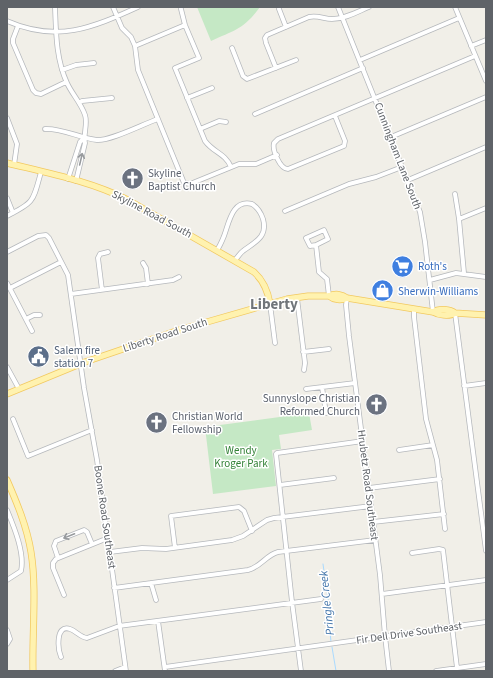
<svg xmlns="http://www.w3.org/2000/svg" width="493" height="678" viewBox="0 0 493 678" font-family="'Source Sans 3',sans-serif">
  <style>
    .green { fill: #c5e8c5 }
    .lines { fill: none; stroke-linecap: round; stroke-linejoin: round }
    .stream { stroke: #aadaff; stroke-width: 1 }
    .minor-casing { stroke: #b5b8bc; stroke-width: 5.5 }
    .major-casing { stroke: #f2c960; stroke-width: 7 }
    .minor { stroke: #fff; stroke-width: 4 }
    .major { stroke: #fff2af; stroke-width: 5.5 }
    .oneway { stroke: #979a9d }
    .labels { text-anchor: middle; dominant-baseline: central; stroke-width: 3; stroke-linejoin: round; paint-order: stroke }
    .street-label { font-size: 11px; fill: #5f6368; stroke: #fff }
    .worship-label { font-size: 11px; fill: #5b616d; stroke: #fff; text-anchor: start }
    .shop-label { font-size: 11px; fill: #366cbe; stroke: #fff; text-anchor: start }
    .service-label { font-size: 11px; fill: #4e5e75; stroke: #fff; text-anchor: start }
    .park-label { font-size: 11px; fill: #348238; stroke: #fff }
    .water-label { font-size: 12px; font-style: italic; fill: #4174aa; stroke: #fff }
    .district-label { font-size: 15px; font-weight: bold; fill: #70757a; stroke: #fff }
  </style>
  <rect width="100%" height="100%" fill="#f1efe8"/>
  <path class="green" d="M197,7H260C244,29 235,30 211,41Z
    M309,413L312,430L279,435L281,449L272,450L276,486L213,494L205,427Z"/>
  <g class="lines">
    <path class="stream" d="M323,564L330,613L329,621L331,642
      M332,647L336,671"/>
    <defs>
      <path id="minor" d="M55,7C56,33 56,59 67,83C72,94 81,103 85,115C88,124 83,134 85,143L76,181
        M113,7L122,28L131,37L135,46L138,70L184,183L190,184L239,164H256L277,155
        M338,7L420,212L425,242L433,312
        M455,7L486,81
        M181,9L185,25L199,58L175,68L205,141C214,153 225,153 231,167
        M279,9L286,27
        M7,21C57,43 92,28 138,7
        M18,26L13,39V43L33,90L36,93L41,94L66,82
        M135,46L185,25
        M471,46L486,40
        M232,48L243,76L247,79L296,60
        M360,60L459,18
        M276,68L266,43L265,38L267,35L309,17C318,15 324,19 332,19C345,19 357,12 369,7
        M62,70L76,65L94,63
        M187,98L212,88
        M79,103L82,101L112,98
        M255,114L363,68
        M335,116L345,141L344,146L288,169C280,169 272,150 274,143L278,139L475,56
        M7,118L17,144L14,165
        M45,129C62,128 79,138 97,140C111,141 143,124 158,119
        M200,129L219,121L226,122
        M391,137L486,97
        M68,179L80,142L84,138
        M408,180L486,147
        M455,194L459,219L464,273
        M7,198L13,213
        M285,211L349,184L376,177L402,167
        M7,216C35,202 33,201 41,172
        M459,219L486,208
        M316,245L310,246L306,238L324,230L328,239L316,245L319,272L327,279L329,296
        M217,250C220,246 222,241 224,236C229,223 232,199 252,204C257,207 261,213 263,219C268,237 255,242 243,251C240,253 238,257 235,260
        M7,252L38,236L46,235L49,238L68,275L84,388L97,460L126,671
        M143,263L146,268L148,284
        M430,280L456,273L486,277
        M7,283L32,331
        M10,288L61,262
        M102,290L98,258L100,254L108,252
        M71,294L173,280L179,277
        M297,298L305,363L304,370
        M347,298L346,305L349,336L380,575L385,636L389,671
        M270,304L275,343
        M414,309V317L426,419L437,460L445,529
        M455,313L486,551
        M26,319L34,315H40
        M303,352L329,349
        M7,367L19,389
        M464,386L486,383
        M322,387L326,413
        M306,389L355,383
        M13,419L28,456L92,430
        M399,450L433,445
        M280,485L334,478
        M369,488L440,479
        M7,510C14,527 25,553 21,571L7,580
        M373,522L444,514
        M175,548L171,516L239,507L244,511L252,531
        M110,552L142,548L166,549L232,540L243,536L267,520L274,518L371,506
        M412,553L439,549L443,550L457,668
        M58,558L54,546L56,541L84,530L87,532L92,544
        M151,583L156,600
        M114,588L248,570C261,567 266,555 278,552L375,540
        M382,594L486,580
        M64,595L53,568V563L56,559L108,538
        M158,621L165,671
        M7,630L10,639L7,644
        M61,657C58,650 55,624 70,629C76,631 80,637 87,638L119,626L321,599
        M165,667L486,622
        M115,671L125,667
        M301,671L292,602L276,454L277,453L363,441
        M436,671L486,664"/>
      <path id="major" d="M7,163C48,173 90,181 128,200L254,272C264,281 268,291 270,304
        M329,296C334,300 341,301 347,298
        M433,312C439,308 450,309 455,313
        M7,394L85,362L179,330L287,299L308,296H329C335,293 342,294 347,298L433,312C438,315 449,317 455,313L486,315
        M7,480C17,503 27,527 31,552C37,589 32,633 33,671"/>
    </defs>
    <use href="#minor" class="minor-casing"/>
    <use href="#major" class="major-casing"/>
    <use href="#minor" class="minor"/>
    <use href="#major" class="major"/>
  </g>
  <defs><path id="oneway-shaft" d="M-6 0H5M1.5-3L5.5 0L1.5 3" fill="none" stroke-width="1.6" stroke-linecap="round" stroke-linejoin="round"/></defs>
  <g class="oneway">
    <use href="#oneway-shaft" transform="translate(81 159) rotate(-77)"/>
    <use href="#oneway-shaft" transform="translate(69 536) rotate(158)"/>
  </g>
  <defs>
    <symbol id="church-disc" viewBox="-11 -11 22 22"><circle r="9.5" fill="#6b7280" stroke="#fff"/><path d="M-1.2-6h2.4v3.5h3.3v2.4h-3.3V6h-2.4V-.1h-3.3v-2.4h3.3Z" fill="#fff"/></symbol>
    <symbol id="supermarket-disc" viewBox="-11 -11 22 22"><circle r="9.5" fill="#3f7fe0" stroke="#fff"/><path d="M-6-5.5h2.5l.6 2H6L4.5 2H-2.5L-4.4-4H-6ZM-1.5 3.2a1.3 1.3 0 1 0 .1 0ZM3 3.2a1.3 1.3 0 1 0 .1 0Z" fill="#fff"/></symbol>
    <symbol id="shop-disc" viewBox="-11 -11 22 22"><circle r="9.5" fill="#3f7fe0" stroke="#fff"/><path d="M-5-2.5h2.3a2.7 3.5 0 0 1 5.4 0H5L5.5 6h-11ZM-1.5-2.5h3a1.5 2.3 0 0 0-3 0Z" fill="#fff"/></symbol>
    <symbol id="civic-disc" viewBox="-11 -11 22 22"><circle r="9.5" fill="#5c6f8a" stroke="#fff"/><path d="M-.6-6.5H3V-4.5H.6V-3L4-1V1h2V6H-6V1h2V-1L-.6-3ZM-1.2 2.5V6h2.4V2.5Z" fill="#fff"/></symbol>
  </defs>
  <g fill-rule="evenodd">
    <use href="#church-disc" x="120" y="166" width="25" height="25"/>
    <use href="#supermarket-disc" x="390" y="254" width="25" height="25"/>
    <use href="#shop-disc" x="370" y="278" width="25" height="25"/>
    <use href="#civic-disc" x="26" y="344" width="25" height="25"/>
    <use href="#church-disc" x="364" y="392" width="25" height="25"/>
    <use href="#church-disc" x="144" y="410" width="25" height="25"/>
  </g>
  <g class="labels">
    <g class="street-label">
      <text transform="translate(398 156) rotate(69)">Cunningham Lane South</text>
      <text transform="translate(152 214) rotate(28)">Skyline Road South</text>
      <text transform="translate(165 335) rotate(-18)">Liberty Road South</text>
      <text transform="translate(368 485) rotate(83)">Hrubetz Road Southeast</text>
      <text transform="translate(105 517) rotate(82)">Boone Road Southeast</text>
      <text transform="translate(409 633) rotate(-8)">Fir Dell Drive Southeast</text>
    </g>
    <g class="worship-label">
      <text x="148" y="173">Skyline<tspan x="148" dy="13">Baptist Church</tspan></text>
      <text x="360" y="398" text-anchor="end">Sunnyslope Christian<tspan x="360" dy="13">Reformed Church</tspan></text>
      <text x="172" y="416">Christian World<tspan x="172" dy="13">Fellowship</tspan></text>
    </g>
    <g class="shop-label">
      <text x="418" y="266">Roth's</text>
      <text x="398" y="291">Sherwin-Williams</text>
    </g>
    <g class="service-label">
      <text x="54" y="350">Salem fire<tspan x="54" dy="13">station 7</tspan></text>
    </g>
    <g class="park-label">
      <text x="241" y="450">Wendy<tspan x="241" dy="13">Kroger Park</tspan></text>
    </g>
    <g class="water-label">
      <text transform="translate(327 603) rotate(-96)">Pringle Creek</text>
    </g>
    <g class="district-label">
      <text x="274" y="304">Liberty</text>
    </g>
  </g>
  <rect width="493" height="678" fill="none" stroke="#5f6368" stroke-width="16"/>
</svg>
